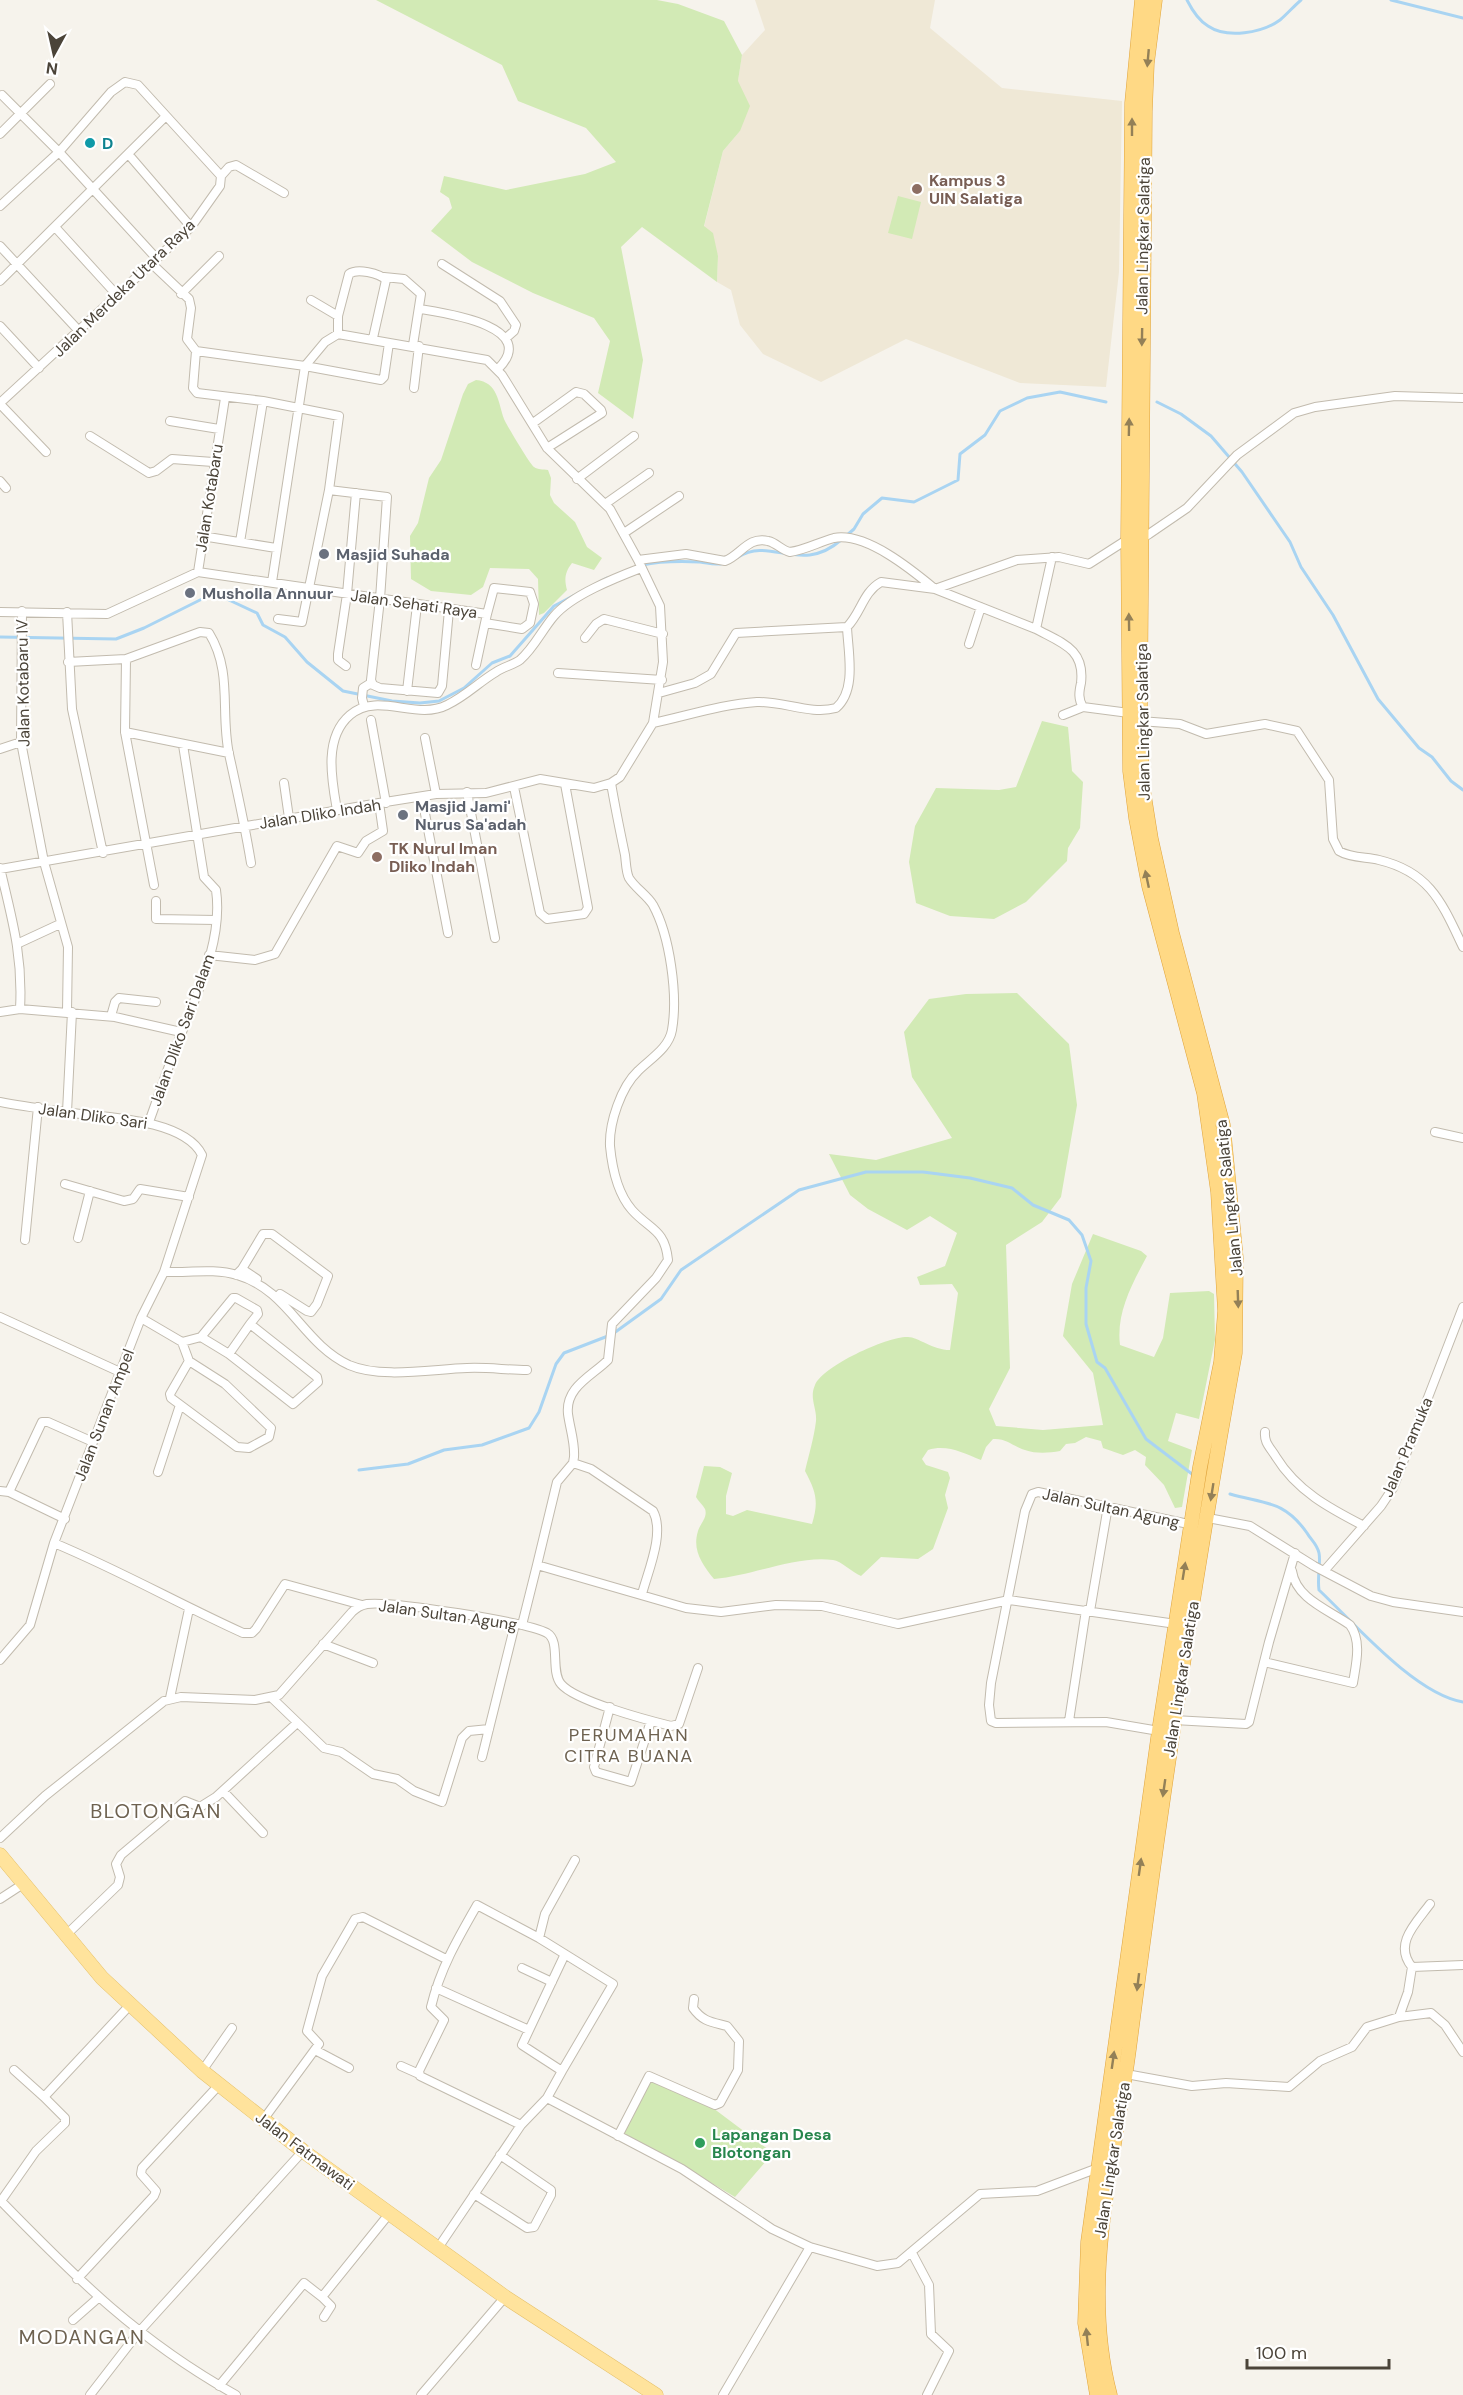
<svg xmlns="http://www.w3.org/2000/svg" width="1463" height="2395" viewBox="0 0 1463 2395" font-family="'DM Sans',sans-serif">
  <style>
    .education { fill: #efe8d6 }
    .green { fill: #d2eab5 }
    .lines { fill: none; stroke-linecap: round; stroke-linejoin: round }
    .stream { stroke: #a9d4f2; stroke-width: 3 }
    .minor-casing { stroke: #c2bbae; stroke-width: 10 }
    .primary-casing { stroke: #e6c16a; stroke-width: 15 }
    .trunk-casing { stroke: #e0a43c; stroke-width: 15 }
    .minor { stroke: #fff; stroke-width: 8 }
    .primary { stroke: #ffe39c; stroke-width: 14 }
    .trunk { stroke: #ffd985; stroke-width: 14 }
    .oneway { fill: #938057 }
    .culture-dot { fill: #0f9aa8; stroke: #fff; stroke-width: 2 }
    .education-dot { fill: #8d6e63; stroke: #fff; stroke-width: 2 }
    .worship-dot { fill: #6b7280; stroke: #fff; stroke-width: 2 }
    .leisure-dot { fill: #2e9e5b; stroke: #fff; stroke-width: 2 }
    .labels { text-anchor: middle; dominant-baseline: central; stroke-width: 4.5; stroke-linejoin: round; paint-order: stroke }
    .culture-label { font-size: 16px; font-weight: bold; fill: #0d838f; stroke: #fff; text-anchor: start }
    .education-label { font-size: 16px; font-weight: bold; fill: #785e54; stroke: #fff; text-anchor: start }
    .street-label { font-size: 16px; fill: #4b4439; stroke: #fff }
    .worship-label { font-size: 16px; font-weight: bold; fill: #5b616d; stroke: #fff; text-anchor: start }
    .leisure-label { font-size: 16px; font-weight: bold; fill: #27864d; stroke: #fff; text-anchor: start }
    .neighbourhood-label { font-size: 18px; letter-spacing: 1.5px; fill: #6e6250; stroke: #fff }
    .quarter-label { font-size: 20px; letter-spacing: 1.5px; fill: #6e6250; stroke: #fff }
  </style>
  <rect width="100%" height="100%" fill="#f6f3ec"/>
  <path class="education" d="M755,0H935L930,28L1002,88L1122,101L1119,272L1106,387L1020,383L906,339L821,382L763,354L740,325L731,290L717,282L718,256L704,227L723,151L740,131L738,81L742,55L765,30Z"/>
  <path class="green" d="M376,0H657L678,4L724,21L742,55L738,81L750,106L740,131L723,151L704,226L713,233L718,256L717,282L642,227L621,247L643,360L633,419L598,393L610,341L594,318L533,293L472,262L431,231L452,208L449,198L440,192L444,176L506,190L585,174L616,162L586,128L518,101L502,65Z
    M898,196L921,202L912,239L888,233Z
    M476,380C498,382 498,402 504,419C506,424 531,466 534,467C538,470 543,469 548,470L551,478L550,495L554,503L575,522L587,547L602,558L594,570L572,563C565,572 564,579 567,590L544,613L539,615L538,579L529,569L490,568L483,587L471,595L431,591L411,579L410,536L418,523L429,478L441,460L463,394L468,384Z
    M1042,721L1068,727L1072,771L1083,782L1080,828L1068,848L1067,861L1026,902L994,919L950,916L916,903L909,862L915,826L936,788L999,790L1016,787Z
    M1017,993L1069,1044L1077,1105L1061,1197L1042,1222L1006,1245L1010,1368L989,1409L996,1426L1043,1430L1103,1425L1093,1373L1063,1336L1072,1284L1093,1234L1141,1251L1147,1256C1132,1284 1116,1313 1120,1345L1154,1357L1163,1338L1170,1293L1209,1291L1214,1294L1215,1340L1199,1419L1176,1413L1168,1441L1192,1450L1182,1507L1175,1508L1164,1485L1145,1465L1146,1457L1135,1450L1123,1455L1103,1448L1101,1441L1086,1437L1075,1443L1066,1444L1060,1451C1049,1453 1036,1454 1025,1450C1012,1446 1007,1438 993,1439L986,1447L981,1460C963,1453 947,1444 928,1450L922,1459L926,1465L948,1472L950,1478L945,1495L948,1508L933,1549L918,1559L881,1557L861,1576C852,1572 841,1561 833,1560C796,1555 753,1576 714,1579C702,1564 692,1550 698,1531C700,1524 708,1517 705,1509C703,1505 698,1501 696,1497L704,1466L720,1467L732,1473L726,1496V1514L733,1516L747,1510L812,1524C819,1501 816,1492 805,1471C809,1454 814,1438 816,1421C817,1408 809,1398 815,1385C823,1366 886,1337 907,1337C917,1336 932,1350 950,1350L958,1293L952,1284L920,1285L917,1277L945,1266L957,1233L930,1216L907,1230L868,1209L850,1195L829,1154L876,1160L952,1138L912,1077L904,1032L929,999L966,994Z
    M645,2077L713,2108L773,2153L735,2197L673,2160L621,2134Z"/>
  <g class="lines">
    <path class="stream" d="M1187,0C1192,10 1198,20 1208,26C1227,39 1262,33 1280,20C1287,14 1294,6 1301,0
      M1391,0L1463,18
      M1157,402L1181,414L1211,436L1242,472L1290,542L1301,567L1333,615L1378,699L1419,748L1432,757L1451,781L1463,790
      M846,536L854,529L863,514L882,498L914,502L958,480L960,454L985,435L1000,411L1027,398L1060,392L1106,402
      M738,557C771,536 801,575 841,540
      M642,565C661,561 680,561 700,562C709,563 715,566 724,563
      M0,637L116,639L144,628L214,593L257,613L263,625L285,637L307,662L343,691L392,701L420,703L439,701L464,688L492,663L510,656L554,606L607,578
      M614,1333L661,1299L681,1270L799,1190L866,1172H923L970,1178L1012,1188L1033,1205L1069,1220L1082,1235L1091,1261L1086,1288V1324L1097,1362L1105,1368L1146,1439L1192,1474
      M359,1470L408,1464L444,1450L482,1445L529,1428L539,1412L556,1364L564,1353L608,1336
      M1230,1494C1265,1504 1284,1500 1307,1533C1311,1540 1317,1544 1319,1553C1321,1563 1317,1577 1319,1590C1355,1624 1415,1694 1463,1702"/>
    <defs>
      <path id="minor" d="M0,134L50,84
        M129,155L191,227
        M221,176L229,167L236,165L284,193
        M0,206L59,152L2,95
        M55,227L116,294
        M0,246L79,331
        M152,264L189,299L191,308L187,339L196,351L305,366L325,342L338,334L487,360L502,375L547,448L610,509L638,560L686,554L725,561C741,555 748,536 768,541C777,543 781,550 790,552C805,550 819,542 834,538C866,532 912,570 935,589L1017,560L1059,557L1089,564L1128,539H1141L1149,534L1187,508L1237,455L1294,413L1315,407L1395,396L1463,398
        M442,264L500,301L516,325L514,331L506,338
        M384,277L404,279L421,294L413,345
        M0,281L165,117
        M181,294L219,256
        M311,300L338,316
        M420,309C444,313 541,326 498,369
        M0,326L39,368
        M338,334V316L349,274C357,268 379,273 386,280L373,338
        M196,351L193,388L197,393L263,401L339,416L329,490L387,497L380,599L371,680L373,685L380,688L438,693L442,686L449,610
        M414,388L419,346
        M0,403L191,227L220,186L221,176L138,85L125,82L111,92L59,152L157,259
        M0,404L46,452
        M170,421L219,429
        M533,423L576,392L584,394L601,410L602,413L547,448
        M90,436L149,473L156,471L172,459L213,462
        M577,479L634,436
        M0,481L6,488
        M605,504L649,473
        M624,533L679,496
        M202,536L276,548
        M240,542L263,401
        M198,572L487,614L494,588L530,592L534,604L530,623L522,629L485,623L487,614
        M272,582L305,366L381,380L384,377L389,343
        M22,611L21,742L44,862L68,947L67,1011
        M0,612L107,614L198,572L225,398
        M67,612L72,709L103,853
        M278,619L302,622L329,490
        M1036,629C1062,643 1085,649 1081,683C1079,692 1078,699 1083,707
        M585,638L596,624L604,619L663,634
        M969,644L981,607
        M126,659L125,732L154,885
        M68,662L126,659L200,632L209,633C233,672 220,712 229,754C237,790 245,826 251,863
        M476,665L485,623
        M346,666L338,660V654L347,594L356,493
        M558,673L662,680
        M407,691L417,605
        M659,693L695,683L711,674L736,633L847,627C861,613 863,592 881,582L935,589L1036,629L1052,557
        M364,706L362,698L363,688L371,683
        M1063,715L1083,707L1129,713
        M371,720L386,803
        M1140,721L1180,724L1206,734L1265,724L1297,731L1329,780L1333,839L1339,851C1350,858 1367,857 1379,860C1430,872 1442,903 1463,947
        M653,723C687,716 722,704 757,702C783,701 811,715 836,708C857,690 848,652 847,627
        M125,732L229,753
        M425,738L436,794
        M0,749L21,742
        M284,783L289,818
        M514,787L540,913L547,919L584,914L588,908L565,784
        M467,792L495,938
        M422,798L448,933
        M337,810C332,781 323,738 350,715C378,691 416,721 447,705C466,696 479,682 496,672C503,667 513,665 520,660C534,648 542,630 554,616C572,595 615,578 641,568
        M0,868C12,919 23,956 20,1009
        M0,869L379,803L436,794L486,793L540,779L594,788L611,783L620,777L653,723L663,662L660,606L638,560
        M156,901V919L216,920
        M19,943L60,924
        M209,955L255,960L275,954L337,846L358,853L366,841L383,831L379,803
        M0,1012L20,1009L115,1017L181,1032
        M111,1016L115,1002L119,998L156,1002
        M0,1102C21,1106 43,1109 64,1112C100,1117 184,1118 202,1155L164,1272L141,1318L54,1543L30,1625L0,1660
        M67,1112L72,1012
        M149,1122C160,1092 170,1061 182,1032C199,989 223,938 216,890L204,877L183,745
        M1435,1132L1463,1138
        M65,1184L124,1201L133,1199L140,1189L189,1197
        M78,1238L90,1191
        M25,1240L38,1107
        M242,1269L257,1279
        M164,1272C186,1273 215,1268 237,1275C289,1290 302,1343 349,1365C381,1379 433,1369 467,1368C487,1367 507,1370 527,1370
        M236,1275L242,1269L263,1234H272L328,1276L317,1304L311,1312L307,1311L280,1294
        M0,1317L120,1372
        M141,1318L182,1342L189,1361L225,1384L271,1428L269,1437L249,1448L237,1447L171,1398L170,1394L189,1361
        M182,1342L201,1337L233,1298H236L257,1310L258,1314L250,1324L317,1377L318,1382L293,1404L229,1354L201,1337
        M229,1354L250,1324
        M1265,1432C1264,1443 1270,1447 1276,1457C1297,1491 1329,1508 1364,1526
        M573,1463L591,1469L653,1511C665,1533 648,1571 642,1594
        M158,1472L180,1405
        M0,1491L9,1492L42,1422H48L93,1442
        M9,1492L65,1519
        M1208,1518L1250,1526L1314,1566L1371,1596L1393,1602L1463,1612
        M54,1543C119,1570 179,1604 243,1633H252L256,1629L285,1584L362,1605
        M537,1565L557,1482L573,1463L574,1457C575,1442 570,1429 568,1414C565,1387 592,1376 608,1360L612,1324L656,1278L668,1260C665,1229 650,1230 632,1210C618,1194 612,1167 610,1146C609,1123 621,1087 638,1071C650,1059 669,1048 672,1030C678,995 670,936 653,905C647,895 635,888 629,878C626,872 626,862 625,855C620,831 615,807 611,783
        M1324,1571L1381,1506L1393,1488L1463,1307
        M1090,1611L1108,1506
        M522,1625L537,1565L686,1608L721,1612L776,1605L822,1606L898,1624L1009,1600L1176,1624
        M323,1644L373,1663
        M1264,1662L1353,1683C1356,1664 1362,1641 1350,1625C1329,1610 1296,1599 1292,1571
        M170,1698L189,1609
        M272,1698L324,1748L341,1752L373,1774L397,1779L414,1791L442,1802L462,1738L469,1731L489,1729
        M610,1707L594,1767L596,1772L631,1782L651,1721
        M1174,1720L1246,1724L1249,1722L1269,1642L1295,1553
        M1069,1721L1086,1610
        M1159,1731L1106,1722L996,1723L991,1721L989,1705L991,1683L1025,1511L1032,1494L1038,1492L1193,1525
        M482,1757L515,1624
        M223,1791L263,1833
        M0,1838L45,1796L164,1701L181,1697L255,1700L279,1695L352,1612C356,1608 361,1605 367,1604C393,1601 526,1622 547,1633C561,1641 550,1671 561,1684C575,1701 647,1720 671,1726L679,1724L698,1668
        M0,1899L23,1884
        M65,1936L118,1885L120,1877L116,1864L121,1855L185,1801L200,1807L216,1797L297,1723
        M1412,1967C1393,1944 1416,1923 1430,1904
        M522,1968L552,1982
        M436,1988L529,2030
        M130,2005L44,2097L65,2118V2123L36,2151L1,2201C77,2279 139,2341 236,2395
        M1399,2017L1431,2013L1445,2025L1463,2052
        M315,2050L349,2068
        M401,2066L419,2074
        M14,2070L44,2097
        M202,2071L232,2028
        M562,2071L613,1984L539,1938L545,1914L575,1860
        M1126,2074L1192,2086L1226,2083L1289,2087L1320,2061L1352,2047L1367,2027L1399,2017L1408,1992L1412,1967L1463,1965
        M547,2098L682,2169L772,2229L810,2247L877,2266L898,2263L980,2194L1037,2191L1098,2168
        M263,2120L319,2044L307,2031L322,1976L355,1919L363,1917L446,1959
        M521,2125L547,2098L562,2071L522,2045L565,1954
        M618,2136L649,2076L715,2105L720,2103L738,2070L739,2041L727,2026C712,2022 703,2022 693,2008L694,1999
        M474,2194L527,2228L534,2227L551,2195V2190L500,2155
        M438,2248L521,2125L420,2076L419,2071L444,2020L431,2007C440,1969 458,1938 477,1905L539,1938
        M912,2253L929,2285L931,2334L949,2351L927,2395
        M77,2279L154,2196L156,2191L141,2174L142,2168L219,2085
        M322,2297L331,2306L324,2317
        M73,2320L98,2298
        M219,2386L304,2283L322,2297L389,2214
        M90,2395L138,2333L303,2151
        M421,2395L505,2297
        M723,2395L810,2247"/>
      <path id="primary" d="M0,1855L102,1978L202,2071L303,2151L505,2297L656,2395"/>
      <path id="trunk" d="M1097,2395L1085,2323L1088,2242L1159,1731L1200,1467L1221,1362L1225,1311L1218,1192L1204,1093L1149,886L1136,818L1130,771L1128,539L1132,103L1142,0
        M1110,2395C1080,2280 1114,2164 1129,2049C1159,1816 1193,1584 1235,1353L1236,1258L1223,1125L1172,933L1151,839L1142,783L1140,721L1145,111L1147,63L1155,0"/>
    </defs>
    <use href="#minor" class="minor-casing"/>
    <use href="#primary" class="primary-casing"/>
    <use href="#trunk" class="trunk-casing"/>
    <use href="#minor" class="minor"/>
    <use href="#primary" class="primary"/>
    <use href="#trunk" class="trunk"/>
  </g>
  <defs><path id="oneway-solid" d="M-6-.8H1V-3.2L6.5 0L1 3.2V.8H-6Z" transform="scale(1.5)"/></defs>
  <g class="oneway">
    <use href="#oneway-solid" transform="translate(1148 58) rotate(95)"/>
    <use href="#oneway-solid" transform="translate(1132 127) rotate(-90)"/>
    <use href="#oneway-solid" transform="translate(1142 337) rotate(91)"/>
    <use href="#oneway-solid" transform="translate(1129 427) rotate(-89)"/>
    <use href="#oneway-solid" transform="translate(1129 622) rotate(-91)"/>
    <use href="#oneway-solid" transform="translate(1147 879) rotate(-102)"/>
    <use href="#oneway-solid" transform="translate(1238 1299) rotate(88)"/>
    <use href="#oneway-solid" transform="translate(1212 1492) rotate(99)"/>
    <use href="#oneway-solid" transform="translate(1184 1571) rotate(-81)"/>
    <use href="#oneway-solid" transform="translate(1164 1788) rotate(98)"/>
    <use href="#oneway-solid" transform="translate(1140 1867) rotate(-82)"/>
    <use href="#oneway-solid" transform="translate(1138 1982) rotate(97)"/>
    <use href="#oneway-solid" transform="translate(1113 2060) rotate(-82)"/>
    <use href="#oneway-solid" transform="translate(1087 2337) rotate(-96)"/>
  </g>
  <circle class="culture-dot" cx="90" cy="143" r="6"/>
  <g class="education-dot">
    <circle cx="917" cy="189" r="6"/>
    <circle cx="377" cy="857" r="6"/>
  </g>
  <g class="worship-dot">
    <circle cx="324" cy="554" r="6"/>
    <circle cx="190" cy="593" r="6"/>
    <circle cx="403" cy="815" r="6"/>
  </g>
  <circle class="leisure-dot" cx="700" cy="2143" r="6"/>
  <g class="labels">
    <g class="culture-label">
      <text x="102" y="143">D</text>
    </g>
    <g class="education-label">
      <text x="929" y="180">Kampus 3<tspan x="929" dy="18">UIN Salatiga</tspan></text>
      <text x="389" y="848">TK Nurul Iman<tspan x="389" dy="18">Dliko Indah</tspan></text>
    </g>
    <g class="street-label">
      <text transform="translate(1143 236) rotate(-89)">Jalan Lingkar Salatiga</text>
      <text transform="translate(124 288) rotate(-44)">Jalan Merdeka Utara Raya</text>
      <text transform="translate(209 498) rotate(-81)">Jalan Kotabaru</text>
      <text transform="translate(414 604) rotate(8)">Jalan Sehati Raya</text>
      <text transform="translate(23 683) rotate(-91)">Jalan Kotabaru IV</text>
      <text transform="translate(1143 722) rotate(-91)">Jalan Lingkar Salatiga</text>
      <text transform="translate(320 814) rotate(-9)">Jalan Dliko Indah</text>
      <text transform="translate(182 1030) rotate(-70)">Jalan Dliko Sari Dalam</text>
      <text transform="translate(93 1116) rotate(8)">Jalan Dliko Sari</text>
      <text transform="translate(1229 1198) rotate(-96)">Jalan Lingkar Salatiga</text>
      <text transform="translate(104 1415) rotate(-69)">Jalan Sunan Ampel</text>
      <text transform="translate(1407 1447) rotate(-67)">Jalan Pramuka</text>
      <text transform="translate(1111 1508) rotate(12)">Jalan Sultan Agung</text>
      <text transform="translate(448 1615) rotate(8)">Jalan Sultan Agung</text>
      <text transform="translate(1181 1679) rotate(-81)">Jalan Lingkar Salatiga</text>
      <text transform="translate(305 2151) rotate(37)">Jalan Fatmawati</text>
      <text transform="translate(1112 2160) rotate(-81)">Jalan Lingkar Salatiga</text>
    </g>
    <g class="worship-label">
      <text x="336" y="554">Masjid Suhada</text>
      <text x="202" y="593">Musholla Annuur</text>
      <text x="415" y="806">Masjid Jami'<tspan x="415" dy="18">Nurus Sa'adah</tspan></text>
    </g>
    <g class="leisure-label">
      <text x="712" y="2134">Lapangan Desa<tspan x="712" dy="18">Blotongan</tspan></text>
    </g>
    <g class="neighbourhood-label">
      <text x="629" y="1735">PERUMAHAN<tspan x="629" dy="21">CITRA BUANA</tspan></text>
    </g>
    <g class="quarter-label">
      <text x="156" y="1811">BLOTONGAN</text>
      <text x="82" y="2337">MODANGAN</text>
    </g>
  </g>
  <g transform="translate(54 54) rotate(188)" stroke="#ffffff" stroke-width="4.5" paint-order="stroke">
  <path d="M0-4.5L10 22L0 15L-10 22Z" fill="#4b4439"/>
  <text y="-9" font-size="16" font-weight="bold" text-anchor="middle" fill="#4b4439">N</text>
  </g>
  <path d="M1247 2359v9h142v-9" fill="none" stroke="#4b4439" stroke-width="3"/>
  <text x="1256" y="2359" font-size="18" fill="#4b4439" stroke="#ffffff" stroke-width="4.5" paint-order="stroke">100 m</text>
</svg>
